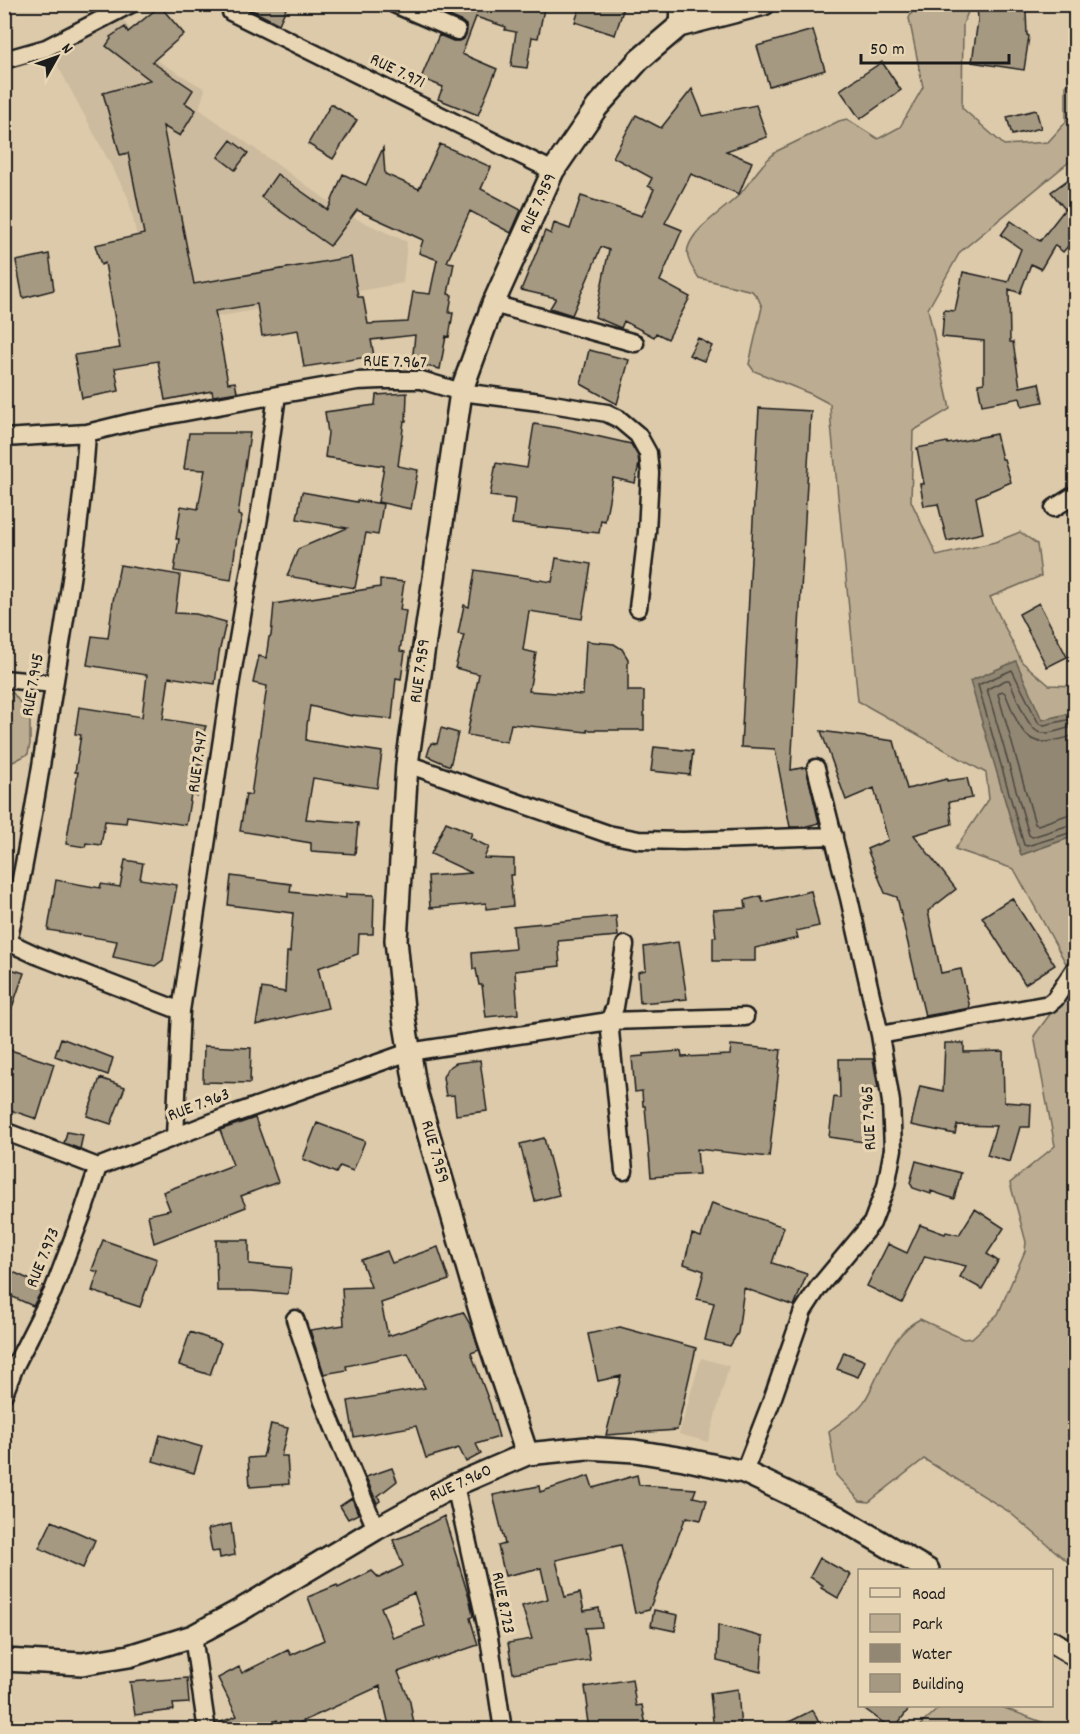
<svg xmlns="http://www.w3.org/2000/svg" width="1080" height="1734" viewBox="0 0 1080 1734" font-family="Dekko,sans-serif">
  <style>
    .built { fill: #ccbb9e }
    .green { fill: #bcad92; stroke: #6c6457; stroke-width: 1.5 }
    .water { fill: #928773; stroke: #635c50; stroke-width: 1.5 }
    .lines { fill: none; stroke-linecap: round; stroke-linejoin: round }
    .shore { stroke: #4b473f; stroke-width: 1.5 }
    .building { fill: #a69982; stroke: #1c1c1c; stroke-width: 1.5; fill-rule: evenodd }
    .minor-casing { stroke: #1c1c1c; stroke-width: 21 }
    .tertiary-casing { stroke: #1c1c1c; stroke-width: 26 }
    .minor { stroke: #e8d5b3; stroke-width: 16 }
    .tertiary { stroke: #e8d5b3; stroke-width: 21 }
    .labels { text-anchor: middle; dominant-baseline: central; stroke-width: 6; stroke-linejoin: round; paint-order: stroke }
    .street-label { font-size: 18px; fill: #1c1c1c; stroke: #e8d5b3 }
  </style>
  <rect width="100%" height="100%" fill="#dccaaa"/>
  <filter id="ink" filterUnits="userSpaceOnUse"><feTurbulence type="fractalNoise" baseFrequency=".0167" numOctaves="2"/><feDisplacementMap in="SourceGraphic" scale="12" xChannelSelector="R" yChannelSelector="G"/><feConvolveMatrix kernelMatrix="1 2 1 2 8 2 1 2 1" color-interpolation-filters="sRGB"/></filter>
  <g filter="url(#ink)">
    <path class="built" d="M117,12L151,57L205,89L199,109L348,215L407,242L403,283L155,328L150,294L128,197L49,49Z
      M701,1358L729,1366L708,1442L679,1434Z"/>
    <path class="green" d="M916,5H971L963,24L962,108L1004,145L1048,142L1066,122V86L1075,80V157L960,252L928,309L950,409L913,431L911,501L937,556L995,542L1020,532L1037,544L1041,576L990,597L1022,662L1049,685L1075,686V712L1042,720L1021,855L1075,836V1568L1008,1511L924,1459L869,1502L860,1501L836,1475L829,1431C839,1423 859,1411 865,1400C882,1372 889,1335 920,1319L963,1339L972,1338L998,1314L1025,1251L1026,1242L1010,1183L1055,1146L1034,1036L1075,980L1014,869L955,849L989,799L986,773L858,701L831,424L830,404L811,394L754,371L749,364L762,307L758,298L752,291L699,278C693,270 685,258 688,248C694,227 725,210 740,194C752,180 762,162 777,151L839,121L847,119L878,139L900,127L923,87L909,18Z
      M4,693H13L30,716V744L28,754L13,762H5Z
      M941,1706H999L1044,1723L1054,1729H916Z"/>
    <path class="water" d="M1016,661L1042,720L1076,712L1075,836L1021,855L970,681Z"/>
    <g class="lines">
      <path class="shore" d="M1076,718L1044,725L1039,724L1012,670L978,685L1024,845L1027,846L1076,831
        M1076,726C1065,728 1052,734 1042,733C1027,732 1016,693 1009,680H1006L987,689L1029,835L1032,837L1076,823
        M1076,735C1065,738 1054,742 1043,742C1020,742 1013,710 1005,693L1002,691L998,694L1035,824L1038,825L1067,815L1076,814"/>
    </g>
    <path class="building" d="M240,4H288L279,24Z
      M422,4H545L538,38L532,37L527,68L511,66L516,32L505,30L506,27L476,17L462,54L497,69L478,115L438,99L443,87L421,78L439,35L453,41H459L464,39L467,30L466,25L461,21Z
      M581,4H625L615,35L575,22Z
      M977,5L1026,12L1027,35L1029,36L1024,70L972,62L978,20Z
      M160,6L184,34L152,62L193,90L185,103L196,110L180,136L163,126L194,284L351,257L358,297H363L368,324L408,322L413,292L430,294L437,260H438L419,253L423,240L357,210L330,246L261,197L277,174L328,210L343,174L366,185L383,148L385,174L419,189L440,144L491,167L481,189L521,210L511,233L470,211L447,262L454,263L448,294L452,295L449,313H453L449,337L446,336L440,369L412,363L415,335L371,340L374,356L304,367L298,330L262,336L257,304L215,311L228,383L235,382L237,392L213,396L212,391L165,400L158,361L115,368L119,391L82,398L74,355L120,348L105,263L101,265L95,245L144,234L128,153L120,155L103,93L150,80L106,46L111,39L110,37L125,27L128,32Z
      M813,30L825,70L769,86L757,46Z
      M882,62L901,90L860,119L840,90Z
      M692,89L703,116L756,105L767,137L726,151L752,162L739,194L691,174L665,223L682,230L660,281L690,297L668,339L656,333L654,337L624,321L621,328L595,317L609,250L601,247L572,315L550,308L556,298L521,290L545,231L551,234L554,223L570,229L581,196L642,216L654,189L648,186L652,178L613,157L636,115L661,128Z
      M331,104L357,120L333,159L308,144Z
      M1036,110L1041,128L1012,135L1007,117Z
      M231,140L248,153L235,170L218,157Z
      M1076,174V237L1063,252L1055,245L1041,269L1031,264L1020,293L1009,289L1010,342H1013L1020,387L1039,383L1043,402L1022,406L1020,398L982,405L978,384L984,383V341L942,337L944,310L955,311L963,272L1008,282L1021,249L1001,235L1011,221L1040,241L1065,209L1051,192Z
      M49,254L54,290L23,298L16,261Z
      M698,338L712,346L704,361L689,355Z
      M589,350L629,360L617,404L581,384Z
      M407,393L406,421H404L398,466L418,470L411,509L378,502L384,466L325,457L328,433L325,412L375,405L376,395Z
      M759,408L811,411L791,770L806,767L819,823L803,827H790L775,749L741,747Z
      M534,424L565,429L631,444L638,456L639,464L635,483L613,478L605,521L601,520L599,533L512,524L515,499L490,496L496,463L527,468Z
      M189,433H250L238,515L242,516L237,536L231,580L174,571L179,539H176L181,506L198,509L205,470L184,469Z
      M996,434L1002,459H1004L1011,482L976,497L983,533L947,541L938,504L924,506L920,484H924L917,448L947,442L948,444Z
      M302,492L357,502V500L383,504L378,535L366,533L355,588L287,576L298,549L347,528L297,519Z
      M556,558L591,564L582,619L529,611L523,650L536,653L529,691L583,695L586,641L614,644L622,649L628,659V691H644V730H587V732L511,724L507,742L467,735L479,674L455,668L464,635L458,634L464,605L469,607L475,570L552,582Z
      M120,565L180,575L175,613L196,614L226,622L219,653L215,684L169,677L163,719L206,726L192,764L202,765L197,796L191,794L186,825L127,816L126,823L105,821L101,845L86,843L85,847L66,844L78,772H75L81,735L75,734L79,707L142,717L147,675L87,665L92,636L108,638L113,601Z
      M380,579L404,582L400,610L406,611L400,651L405,652L401,679L396,678L392,719L352,715V716L310,706L307,725L306,740L309,741L382,752L377,788L313,778L306,819L358,823L355,854L311,851V843L240,831L246,794L251,795L267,686L253,683L259,656L266,658L269,637L271,636L274,604L380,587Z
      M1039,603L1067,657L1047,667L1019,614Z
      M441,728L458,733L450,766L427,756L431,743L437,744Z
      M821,731L894,741L907,789L947,779V781L967,778L972,798L949,802L952,824L914,835L956,889L928,911L941,973L961,969L970,1008L925,1016L897,897L885,893L867,849L888,840L874,788L846,800Z
      M654,747L693,751L690,775L651,771Z
      M446,822L472,833L470,838L489,847L484,858L514,859V875H510L513,906L486,909V903L430,908L428,876L472,873L431,854Z
      M125,860L143,863L140,879L177,885L163,960L155,966L113,957L117,941L48,930L56,880L100,888L101,884L120,887Z
      M231,876L291,884L290,892L346,898V894L374,895L373,934H359L358,954L318,968L328,1008L256,1025L262,988L285,992L287,952H290L293,913L228,905Z
      M811,891L819,926L796,931L798,938L755,948V961H713V937H716L713,910L746,908L745,900L761,896L763,902Z
      M1012,898L1055,965L1025,984L982,917Z
      M616,916L618,936L558,941L560,966L515,971L518,1014L486,1017L482,985H479L476,969H473L472,953L515,949L513,926Z
      M678,942L687,999L640,1003L638,972L646,970L644,947Z
      M4,967L24,973L7,1022H4Z
      M61,1038L113,1058L108,1075L55,1056Z
      M945,1043H964V1052L1003,1051L1004,1102L1031,1104L1030,1127H1020L1010,1162L987,1155L996,1126L957,1125L955,1134L911,1125L920,1086L943,1091Z
      M731,1045L781,1050L769,1157L697,1149L699,1174L651,1177L645,1106H643L642,1091L635,1092L632,1057L643,1056V1054L681,1051L682,1057L730,1055Z
      M204,1046L251,1048L250,1083L203,1082Z
      M4,1048L54,1064L37,1119L4,1108Z
      M839,1059H873L878,1088H871L864,1142L829,1137L834,1097L840,1098Z
      M480,1060L487,1111L456,1115L454,1095L446,1096L443,1077L447,1069L456,1063Z
      M100,1078L125,1087L111,1124L87,1116Z
      M255,1118L278,1182L241,1196L246,1207L154,1243L148,1215L170,1210L163,1192L233,1165L220,1130Z
      M317,1123L365,1141L353,1171L340,1166L336,1173L303,1159Z
      M67,1132L83,1135L80,1149L64,1143Z
      M544,1138L559,1195L535,1201L520,1144Z
      M916,1161L961,1173L954,1199L931,1191V1194L913,1188L910,1183Z
      M712,1203L784,1227L772,1263L807,1274L794,1306L744,1288L738,1333L730,1346L705,1340L714,1303L697,1299L704,1271L684,1264L692,1234L701,1237Z
      M975,1209L1004,1228L987,1254L998,1261L982,1289L960,1277L966,1266L925,1256L902,1303L867,1286L888,1244L907,1253L920,1225L945,1234L946,1232L959,1235Z
      M103,1240L157,1259L140,1307L92,1291L98,1272L92,1270Z
      M216,1240H249V1264L291,1268L288,1294L252,1291H217Z
      M438,1247L449,1280L381,1303L388,1336L463,1312L472,1328L479,1350L471,1353L490,1404L499,1437L476,1444L481,1454L466,1462L459,1448L426,1458L416,1426L354,1437L348,1401L425,1388L408,1353L346,1366L347,1370L324,1374L310,1330L344,1325L342,1288L371,1287L361,1260L387,1251L392,1263Z
      M13,1272L44,1286L33,1306L4,1293V1275L11,1278Z
      M620,1327L696,1348L677,1430L606,1435L621,1376L598,1381L588,1334Z
      M190,1332L221,1343L210,1375L179,1365Z
      M844,1352L865,1361L858,1377L837,1369Z
      M271,1424L288,1428L281,1456H287L289,1484L250,1487L248,1458L263,1457Z
      M160,1435L202,1447L194,1473L153,1461Z
      M392,1468L397,1481L378,1496L380,1501L377,1503L366,1477Z
      M637,1475L639,1485L696,1489L693,1497L707,1500L701,1520L687,1517V1519H685L649,1610L635,1613L621,1545L556,1560L565,1597L580,1593L584,1611L599,1608L602,1627L585,1628L590,1660L513,1673L508,1643L532,1639L522,1606L548,1599L541,1568L505,1576L498,1546L505,1544L493,1495L539,1486L540,1492L589,1476L593,1488Z
      M352,1498L358,1514L348,1519L340,1506Z
      M444,1516L470,1601L473,1616L470,1618L478,1645L437,1659L436,1658L398,1672L410,1702L415,1730H390L380,1686L284,1730H282L277,1720L255,1730H215L216,1724L237,1716L218,1678L239,1667L242,1673L288,1650L291,1655L324,1640L308,1597L337,1585L338,1588L372,1571L379,1578L403,1566L393,1540L408,1535ZM414,1593L425,1626L393,1638L381,1607Z
      M52,1521L95,1540L83,1568L39,1548Z
      M231,1524L235,1555L220,1558L219,1551L212,1552L208,1529Z
      M820,1558L851,1575L838,1598L821,1588L823,1585L810,1577Z
      M654,1610L678,1615L675,1631L651,1626Z
      M718,1625L763,1637L761,1672L717,1661Z
      M187,1678L189,1703L173,1704L174,1710L135,1715L130,1682Z
      M632,1679L636,1706L642,1705L647,1730H589L586,1709L588,1708L585,1687Z
      M738,1689L741,1730H714L710,1693Z
      M861,1706H911L893,1730Z
      M813,1710L822,1730H773Z"/>
    <g class="lines">
      <defs>
        <path id="minor" d="M229,4L231,12L553,171
          M394,4L457,31
          M679,26V4
          M4,60L46,48L131,4
          M493,304L635,343
          M4,438L87,433L132,422L277,395L357,381L381,380H421L461,392L540,402L607,413L619,419L638,435L648,453L650,473L647,532L638,608
          M1054,508L1076,494
          M4,679L54,684
          M407,764L608,834L639,840L683,841L834,836
          M4,940L36,955L181,1011
          M8,942C27,857 40,772 54,686C68,602 82,518 87,433
          M880,1035L1049,1004L1055,999L1076,967
          M4,1131L98,1167L228,1116L409,1052L609,1021L615,1007L625,945
          M175,1136L181,1011L230,686L264,488L277,395
          M624,1171L609,1021L745,1017
          M295,1319L323,1402L376,1529
          M4,1394L15,1366L53,1291L83,1212L98,1167
          M744,1472L772,1400L803,1311L818,1288L872,1223L886,1186L893,1149L891,1102L880,1035L849,898L816,768
          M455,1485L489,1638L503,1730
          M193,1636L206,1724"/>
        <path id="tertiary" d="M527,1454L488,1338L416,1091L404,1018L396,940L407,764L461,392L493,304L553,171L597,107L639,60L679,26L764,4
          M1052,1642L1076,1656
          M4,1660L82,1664L129,1656L193,1636L239,1611L376,1529L455,1485L527,1454L587,1448L635,1451L684,1459L744,1472L838,1517L928,1570"/>
      </defs>
      <use href="#minor" class="minor-casing"/>
      <use href="#tertiary" class="tertiary-casing"/>
      <use href="#minor" class="minor"/>
      <use href="#tertiary" class="tertiary"/>
    </g>
  </g>
  <g class="labels">
    <g class="street-label">
      <text transform="translate(397 72) rotate(26)">RUE 7.971</text>
      <text transform="translate(539 204) rotate(-65)">RUE 7.959</text>
      <text transform="translate(395 363) rotate(2)">RUE 7.967</text>
      <text transform="translate(421 671) rotate(-82)">RUE 7.959</text>
      <text transform="translate(34 685) rotate(-80)">RUE 7.945</text>
      <text transform="translate(199 762) rotate(-82)">RUE 7.947</text>
      <text transform="translate(199 1106) rotate(-21)">RUE 7.963</text>
      <text transform="translate(870 1118) rotate(-93)">RUE 7.965</text>
      <text transform="translate(434 1152) rotate(74)">RUE 7.959</text>
      <text transform="translate(44 1258) rotate(-68)">RUE 7.973</text>
      <text transform="translate(461 1484) rotate(-25)">RUE 7.960</text>
      <text transform="translate(502 1603) rotate(79)">RUE 8.723</text>
    </g>
  </g>
  <rect width="1080" height="1734" fill="none" stroke="#e8d5b3" stroke-width="24"/>
  <rect x="12" y="12" width="1056" height="1710" fill="none" stroke="#1c1c1c" stroke-width="2" filter="url(#ink)"/>
  <rect x="858" y="1569" width="195" height="138" fill="#e8d5b3" stroke="#968b77" stroke-width="1.5"/>
  <rect x="870" y="1588" width="30" height="9" fill="#e8d5b3" stroke="#968b77" stroke-width="1.5"/>
  <text x="912" y="1599" font-size="18" fill="#1c1c1c">Road</text>
  <rect x="870" y="1614" width="30" height="18" fill="#bcad92" stroke="#968b77" stroke-width="1.5"/>
  <text x="912" y="1629" font-size="18" fill="#1c1c1c">Park</text>
  <rect x="870" y="1644" width="30" height="18" fill="#928773" stroke="#968b77" stroke-width="1.5"/>
  <text x="912" y="1659" font-size="18" fill="#1c1c1c">Water</text>
  <rect x="870" y="1674" width="30" height="18" fill="#a69982" stroke="#968b77" stroke-width="1.5"/>
  <text x="912" y="1689" font-size="18" fill="#1c1c1c">Building</text>
  <g transform="translate(57 57) rotate(50)" stroke="#e8d5b3" stroke-width="4.5" paint-order="stroke">
  <path d="M0-4.5L10 22L0 15L-10 22Z" fill="#1c1c1c"/>
  <text y="-9" font-size="16" font-weight="bold" text-anchor="middle" fill="#1c1c1c">N</text>
  </g>
  <path d="M861 54v9h148v-9" fill="none" stroke="#1c1c1c" stroke-width="3"/>
  <text x="870" y="54" font-size="18" fill="#1c1c1c" stroke="#e8d5b3" stroke-width="4.5" paint-order="stroke">50 m</text>
</svg>
